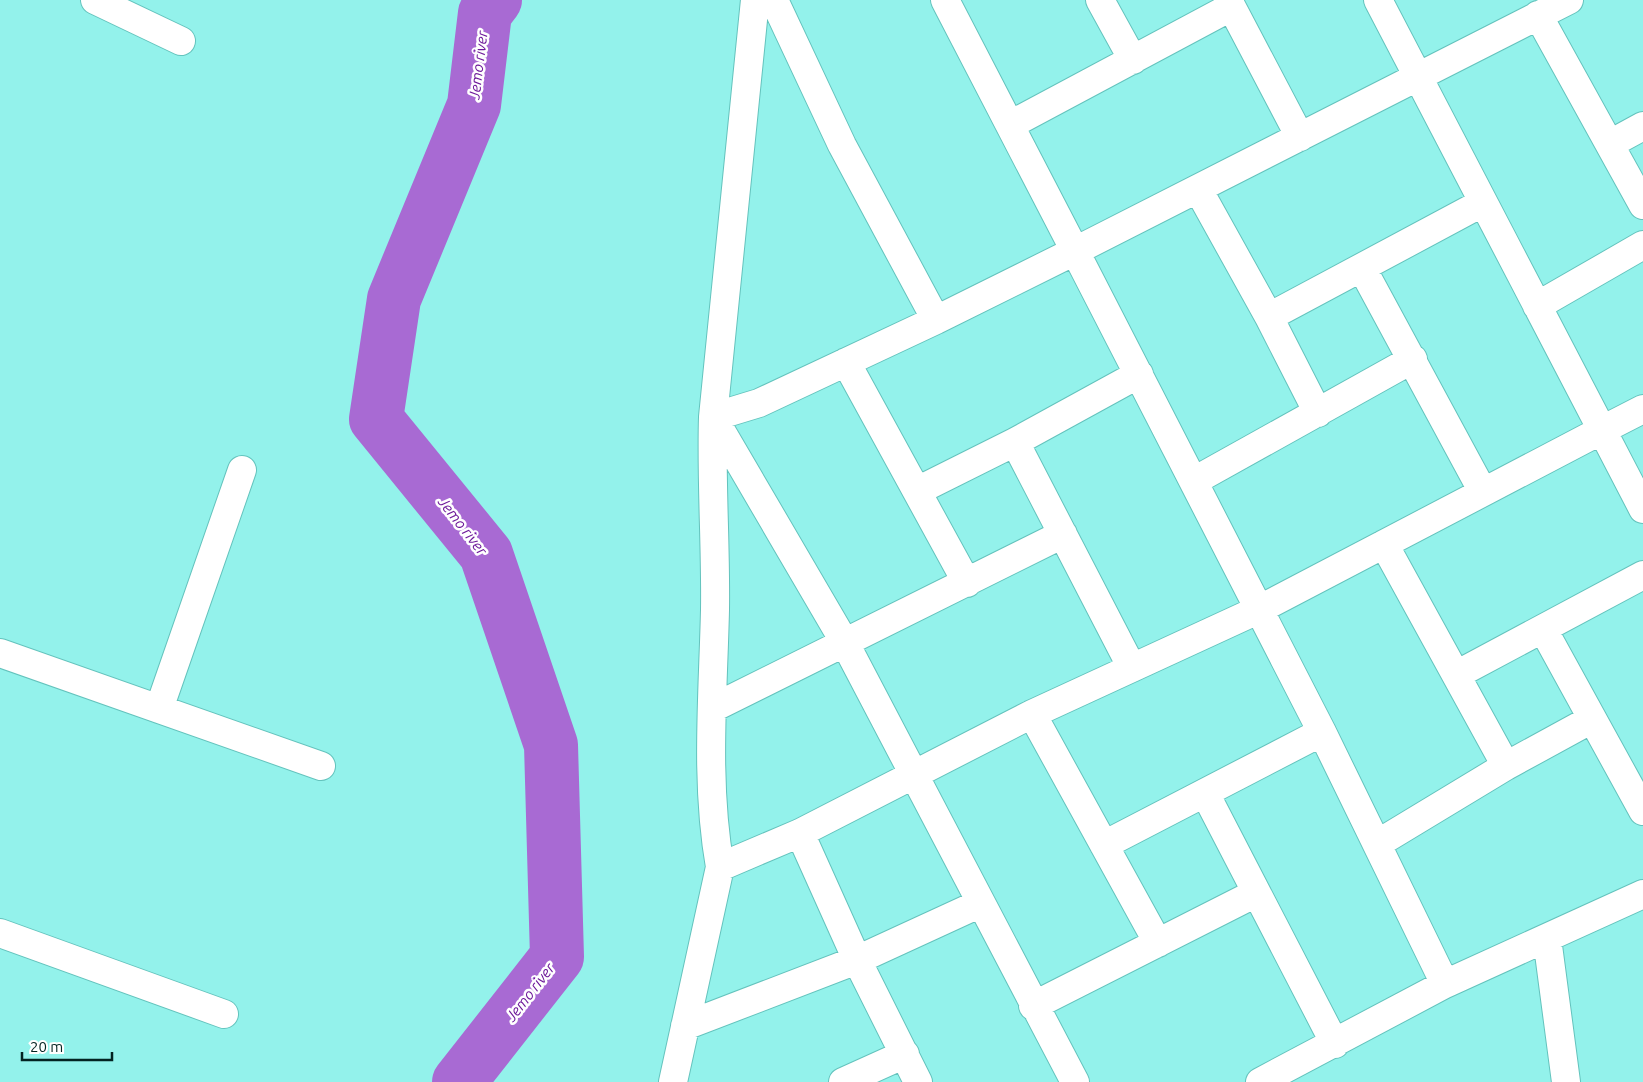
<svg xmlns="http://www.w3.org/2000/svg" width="1643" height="1082" viewBox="0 0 1643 1082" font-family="Ubuntu,sans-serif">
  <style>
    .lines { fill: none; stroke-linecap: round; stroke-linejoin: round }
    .river { stroke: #a86ad3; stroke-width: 54 }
    .minor-casing { stroke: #64c3bd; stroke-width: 30 }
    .minor { stroke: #fff; stroke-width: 28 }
    .labels { text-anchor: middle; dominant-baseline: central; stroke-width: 5; stroke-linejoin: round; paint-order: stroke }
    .water-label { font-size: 15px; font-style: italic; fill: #6e1a9a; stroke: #fff }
  </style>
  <rect width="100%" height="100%" fill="#93f2eb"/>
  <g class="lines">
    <path class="river" d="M459,1082L557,957L551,745L486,554L376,419L394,299L474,105L485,13L495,0"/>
    <defs>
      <path id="minor" d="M95,0L181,41
        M755,0L713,417L845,643L1075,1082
        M774,0L842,145L936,320
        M945,0L1075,251L1569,0
        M1100,0L1133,60
        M1228,0L1300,137
        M1538,15L1643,205
        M1010,125L1231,7
        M1610,144L1643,126
        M1198,189L1269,317L1318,413
        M1362,268L1483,492
        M1537,306L1643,245
        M1269,317L1482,203
        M846,362L967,583
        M1643,409L1602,430L1643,509
        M1015,442L1132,668
        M1194,481L1413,359
        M917,491L1015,442L1139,374
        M1384,544L1506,766
        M1543,629L1643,811
        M0,653L321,766
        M1456,675L1643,575
        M713,708L1063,534
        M159,709L242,470
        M1032,714L1158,943
        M1205,793L1335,1044
        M800,833L857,960L918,1082
        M1377,844L1506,766L1592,719
        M1104,845L1322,732
        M720,867L800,833L1032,714L1260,609L1602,430L1378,0
        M0,933L224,1014
        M1547,938L1566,1082
        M1445,984L1643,894
        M1033,1006L1256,893
        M685,1026L857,960L981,903
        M673,1082L720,867C705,782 713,696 715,610C716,546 711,481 713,417L759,403L936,320L1075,251L1322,732L1445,984L1260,1082
        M843,1082L905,1054"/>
    </defs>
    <use href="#minor" class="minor-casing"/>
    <use href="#minor" class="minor"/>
  </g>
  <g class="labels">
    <g class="water-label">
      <text transform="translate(478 65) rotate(-83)">Jemo river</text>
      <text transform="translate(463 526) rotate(52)">Jemo river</text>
      <text transform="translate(530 992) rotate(-52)">Jemo river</text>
    </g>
  </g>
  <path d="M22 1052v8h90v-8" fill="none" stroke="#032321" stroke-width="2.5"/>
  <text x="30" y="1052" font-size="15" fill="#032321" stroke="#ffffff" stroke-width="4" paint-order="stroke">20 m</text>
</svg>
